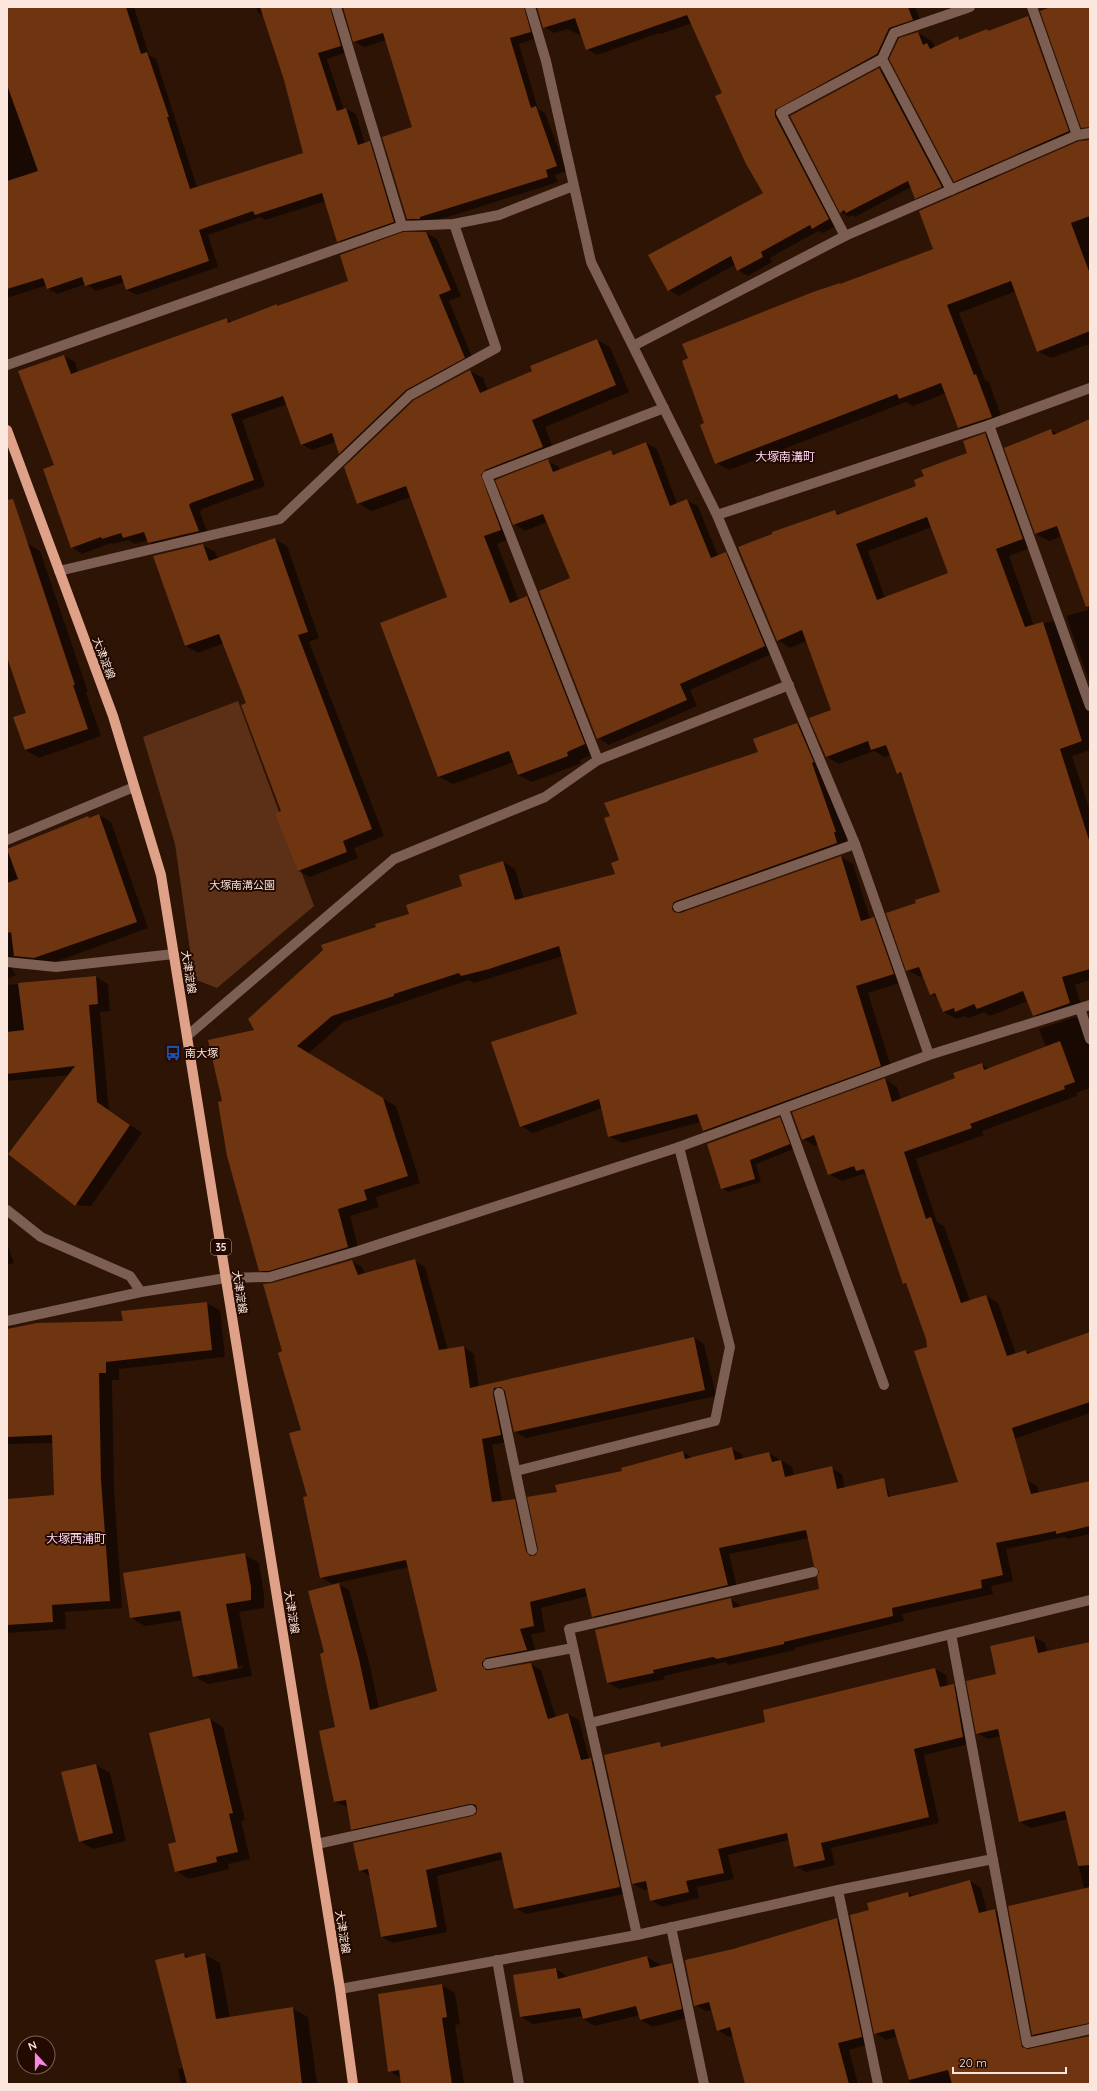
<svg xmlns="http://www.w3.org/2000/svg" width="1097" height="2091" viewBox="0 0 1097 2091" font-family="Quicksand,'Noto Sans JP',sans-serif">
  <style>
    .green { fill: #5b3017 }
    .shadow { fill: #0007; fill-rule: evenodd }
    .building { fill: #6f3410; fill-rule: evenodd }
    .lines { fill: none; stroke-linecap: round; stroke-linejoin: round }
    .lane { stroke: #7c5e53; stroke-width: 10 }
    .street { stroke: #7c5e53; stroke-width: 10 }
    .primary { stroke: #dfa289; stroke-width: 10 }
    .labels { text-anchor: middle; dominant-baseline: central; stroke-width: 4; stroke-linejoin: round; paint-order: stroke }
    .shield { fill: #230a00; stroke: #baa49b; stroke-width: 1 }
    .shield-label { font-size: 10px; font-weight: bold; fill: #fae6dd }
    .street-label { font-size: 11px; fill: #fae6dd; stroke: #230a00 }
    .park-label { font-size: 11px; fill: #f1ded4; stroke: #230a00 }
    .poi-label { font-size: 11px; fill: #fae6dd; stroke: #230a00; text-anchor: start }
    .neighbourhood-label { font-size: 12px; fill: #fed5f4; stroke: #230a00 }
  </style>
  <rect width="100%" height="100%" fill="#2e1405"/>
  <path class="green" d="M238,701L314,906L217,988L194,979L175,844L143,737Z"/>
  <path class="shadow" d="M7,7H134L149,55L156,59L197,187L304,153L285,80L264,16L258,13L256,7H343L341,8L350,51L327,59L344,110L346,109L356,114L365,144L370,142L379,148L403,227L347,247L338,241L326,201L265,220L260,217L208,235L218,267L137,295L127,290L125,282L96,291L86,284L57,294L48,288L47,285L7,298Z
    M344,7H537H535L540,37L519,44L538,109L545,113L567,171L555,175L558,182L429,223L417,224L408,219L413,127L386,40L364,47L354,41Z
    M537,7H915L922,25L899,34L887,60L785,115L838,225L823,233L818,231L770,258L772,262L748,276L738,270L736,264L679,296L669,290L764,194L723,93L692,24L686,25L661,34L659,33L597,55L587,49L582,34L579,35L568,29L554,33L544,27Z
    M1028,17L1035,21L1075,135L1023,158L1017,154ZM1029,21H1031L1071,136H1070Z
    M918,33L932,41L935,48L941,52L999,175L990,180L1004,188L1090,144V346L1086,345L1051,358L1038,351L1016,291L959,313L985,380L989,382L1004,424L972,435L959,428L946,393L913,406L906,402L729,470L716,463L705,423L842,285L934,249L970,190L955,181Z
    M879,69L887,74L949,191L924,203L915,198L911,187L855,217L852,215L849,217L841,212Z
    M426,233L437,239L461,296L449,301L475,364L417,396L351,459L340,453L336,442L312,450L301,444L287,404L242,420L265,486L202,509L200,512L209,537L160,549L149,543L148,540L135,544L128,540L113,544L111,543L82,554L72,547L55,465L64,356L75,362L78,372L226,319L232,322L277,305L279,306L350,282Z
    M597,340L610,347L629,392L545,427L556,455L498,477L493,483L514,537L497,544L519,601L527,597L540,605L598,752L580,760L581,763L532,782L518,775L514,762L453,784L439,777L381,623L448,598L411,497L371,511L358,503L470,371L483,378L488,391L533,371Z
    M1090,425V684L1066,616L1088,610L1062,536L1049,541L1036,534L1005,448L1051,430L1058,434Z
    M985,434L998,442L1035,546L1009,556L1034,626L1052,621L1065,628L1090,698V750L1072,756L1090,811V980L1075,985L1083,1011L1047,1023L1034,1015L1028,1001L990,1016L984,1012L969,1018L965,1016L956,1019L944,1012L938,998L931,994L924,976L920,977L907,970L917,904L942,893L904,776L898,773L891,754L885,757L874,751L839,764L827,757L832,711L807,641L790,648L778,640L835,511L840,514L917,487L925,477L969,453ZM932,527L950,574L885,598L868,551Z
    M646,443L657,449L677,504L686,500L698,506L718,556L725,553L737,560L776,652L690,690L697,706L609,745L598,738L571,579L547,522L525,531L514,524L548,461L559,467L560,470L611,452L616,454Z
    M275,539L287,546L319,638L309,642L384,836L354,848L358,858L310,877L298,871L283,812L247,704L224,643L198,653L186,646L154,556L203,545L215,552L218,559Z
    M27,543L40,551L88,692L86,693L101,736L39,758L25,750L27,713L7,654V550Z
    M797,724L809,731L848,839H846L849,850L688,908L684,913L841,857L853,864L870,919L874,918L886,925L906,981L868,993L893,1073L716,1138L704,1131L701,1122L622,1143L609,1136L602,1108L533,1133L521,1126L578,1014L563,956L474,983L469,980L344,1022L308,1054L396,1106L420,1183L376,1197L379,1207L350,1216L360,1254L273,1277L260,1270L223,1102L256,1031L377,928L410,914L463,887L503,862L515,869L524,899L616,875L621,861Z
    M99,815L111,822L148,928L47,965L17,962L12,969L16,975L7,979V849L88,817L91,818Z
    M96,977L108,984L110,1011L100,1012L109,1110L142,1133L91,1206H80L67,1199L70,1075L7,1081V985Z
    M1075,1017L1088,1025L1090,1031V1088L1076,1093L1077,1096L982,1131L984,1135L916,1159L937,1222L944,1226L970,1301L986,1296L998,1303L1016,1354L1026,1351L1030,1353L1090,1333V1413L961,1457L927,1338L908,1286L904,1283L868,1177L863,1174L842,1181L829,1174L818,1145L815,1146L803,1139L885,1079L897,1087L901,1099L956,1078L981,1064L990,1069L1046,1047L1039,1029Z
    M780,1118L786,1122L796,1148L756,1164L761,1182L728,1192L722,1188Z
    M7,1243L14,1263L7,1265Z
    M352,1261L362,1267L365,1274L414,1261L425,1267L448,1350L464,1347L474,1354L479,1387L694,1338L704,1344L716,1396L526,1438L515,1432L507,1394H505L503,1401L512,1441L492,1445L502,1502L514,1500L525,1506L536,1558L558,1493L683,1452L693,1458L731,1448L742,1454L743,1459L769,1453L792,1467L794,1476L831,1468L842,1474L845,1488L876,1481L887,1487L895,1514L1027,1480L1037,1486L1039,1493L1090,1481V1534L1068,1539L1064,1537L1006,1549L1013,1581L991,1586L993,1594L902,1614L904,1621L794,1648L795,1650L729,1665L725,1662L664,1676L665,1679L619,1689L608,1683L731,1599L742,1607L820,1590L821,1571L809,1538L729,1554L738,1591L603,1623L593,1616L588,1596L541,1608L545,1632L531,1634L537,1656L493,1668L492,1671L531,1664L541,1670L556,1718L568,1714L579,1720L589,1759L602,1765L630,1893L526,1914L515,1908L504,1859L437,1876L447,1932L392,1943L382,1937L371,1877L360,1870L476,1815L478,1810L363,1835L352,1829L348,1807L335,1802L336,1728L326,1653L338,1584L349,1590L370,1666L379,1709L439,1692L409,1567L332,1584L321,1577L309,1497L302,1431L283,1352L272,1284Z
    M207,1303L220,1310L225,1357L119,1369V1380H112L114,1488L122,1608L65,1612L66,1629L7,1633V1500L55,1496L54,1443L7,1444V1330L124,1322L123,1312Z
    M245,1555L259,1563L264,1595V1608L239,1612L252,1676L208,1684L194,1676L183,1620L145,1626L131,1618ZM243,1666V1668L205,1676V1674Z
    M1034,1637L1045,1643L1047,1652L1090,1675V2031L1044,2041L1033,2035L1084,1889L1068,1819L1031,1828L1020,1822L1001,1736L988,1739L977,1733L997,1675Z
    M935,1669L946,1675L948,1686L953,1685L964,1691L974,1743L924,1755L939,1823L831,1848L835,1865L806,1872L795,1866L789,1840L728,1855L734,1879L697,1887L699,1898L662,1907L651,1900L649,1889L644,1890L633,1884L660,1744L665,1747L767,1723L764,1710Z
    M210,1719L223,1727L245,1820L241,1821L250,1859L228,1864L229,1869L189,1879L176,1871L177,1843Z
    M96,1765L110,1773L126,1841L93,1849L80,1841L63,1773Z
    M970,1881L981,1888L987,1912L995,1910L1006,1916L1032,2050L1090,2036V2084H911L898,2036L886,2040L875,2033L870,1910L908,1893L914,1896Z
    M837,1920L848,1926L872,2043L849,2050L858,2084H742L746,2083L734,2035L729,2037L718,2030L713,2010L706,2011L695,2005L733,1950Z
    M184,1954L191,1958L204,1954L220,1963L230,2018L292,2008L308,2017L317,2084H181L178,2069L184,2068Z
    M647,1957L659,1964L660,1967L672,1964L684,1971L693,2016L653,2027L641,2020L640,2015L595,2026L583,2019V2016L533,2024L521,2017L556,1969L568,1977Z
    M442,1985L455,1993L460,2024L455,2025L464,2084H402L401,2078L389,2071Z"/>
  <path class="building" d="M7,7H126L141,54L147,52L169,117H167L190,189L303,153L284,80L260,7H330L341,46L318,53L337,111L346,108L358,145L370,141L394,222L337,242L322,193L255,215L253,211L199,230L209,261L126,290L121,275L85,286L82,277L47,289L43,278L7,289V181L38,171L7,85Z
    M343,7H524L531,32L510,38L531,108L536,106L557,166L546,170L548,177L420,217V219H407L382,137L412,127L383,33L353,42Z
    M537,7H908L913,20L889,28L877,54L775,110V116L829,219L812,229L810,225L761,252L763,257L737,271L731,256L668,291L648,255L763,193L746,164L715,96L722,93L687,15L586,50L575,18L543,28Z
    M1051,7H1090V127L1081,128L1040,11Z
    M1028,16L1069,131L954,182L889,59L899,38L918,32L923,45L927,43L930,49L958,36L959,40L987,29L988,31Z
    M879,68L942,187L915,199L908,181L846,213L844,210L840,213L790,116Z
    M1090,140V216L1071,223L1090,274V331L1037,352L1011,281L947,305L974,375L976,374L992,417L958,428L941,383L899,399L897,394L715,464L700,425L704,423L682,361L688,358L682,344L813,292L840,283V284L933,249L919,211L1079,141Z
    M403,232H426L451,290L439,295L465,358L406,390L339,454L332,433L301,445L283,396L231,414L254,480L191,503L189,505L199,531L148,543L144,532L123,538L121,533L102,539L101,537L71,548L43,469L54,465L18,371L64,355L71,374L227,318L228,323L277,304V306L348,281L340,255Z
    M597,339L616,385L532,420L543,447L485,470L481,475L501,530L484,536L510,603L527,596L585,744L567,752L568,756L518,775L509,751L438,777L380,623L447,597L406,486L357,504L344,467L414,400L470,370L480,393L532,371L530,366Z
    M1090,419V606L1086,607L1057,526L1035,534L1004,448L1051,429L1053,435Z
    M985,433L1023,539L996,549L1025,627L1043,622L1082,741L1060,749L1090,843V969L1062,977L1070,1003L1033,1016L1023,991L977,1009L974,1004L955,1012L954,1008L943,1012L935,993L930,995L919,967L906,971L886,913L916,903L915,900L940,892L901,772L897,774L886,745L871,750L868,741L826,757L809,718L831,710L802,630L777,641L738,547L772,534V532L835,510L837,515L916,486L914,480L924,476L921,470L967,453L963,441ZM927,517L948,573L877,600L856,544Z
    M646,442L670,506L687,499L711,558L726,552L765,646L680,684L687,700L597,739L539,591L570,578L543,514L513,525L495,480L548,459L553,472L611,450L613,455Z
    M13,499L75,685H73L88,729L25,750L13,717L26,713L7,657V500Z
    M275,538L308,632L298,635L372,829L343,841L347,852L298,871L275,814L281,811L241,705L246,703L219,634L185,646L153,556L203,544L209,561Z
    M797,723L814,762L812,763L836,832H834L837,843L676,901L673,903L672,909L674,912L680,913L841,856L861,921L874,917L894,974L856,986L881,1066L703,1131L697,1114L608,1137L599,1099L520,1127L491,1042L577,1014L559,946L489,969L461,976L459,973L394,994V996L332,1016L297,1046L383,1098L408,1176L364,1190L367,1200L338,1209L348,1247L269,1271H259L227,1156L218,1102L222,1101L208,1040L254,1030L248,1019L323,950L321,945L376,927L375,924L409,914L406,905L462,886L459,875L503,861L515,900L615,874L611,863L619,860L604,818L610,816L604,803L758,752L753,739Z
    M99,814L137,922L34,958L14,956L11,932L7,933V883L18,879L7,849L88,816L89,818Z
    M96,976L98,1004L89,1005L97,1102L130,1125L75,1206L8,1154L75,1066L7,1074V1032L24,1030L18,983Z
    M1060,1041L1075,1082L1064,1086L1065,1089L970,1124L972,1128L904,1152L926,1219L931,1217L961,1303L986,1295L1007,1356L1026,1350L1027,1354L1090,1332V1402L1012,1428L1031,1494L1090,1481V1526L1056,1534V1531L996,1543L1003,1575L981,1580L982,1588L892,1608L893,1616L784,1642V1644L717,1659L713,1657L653,1670L654,1673L607,1683L595,1630L731,1598L733,1608L819,1589L817,1577L819,1571L814,1566L806,1530L719,1548L728,1585L592,1617L585,1588L530,1602L534,1626L520,1629L527,1650L486,1658L482,1662V1666L486,1670H489L531,1663L548,1719L568,1713L581,1760L591,1758L620,1887L514,1909L501,1852L426,1870L437,1927L381,1937L368,1869L359,1871L353,1843L472,1816L476,1814L477,1809L476,1805L470,1804L351,1830L346,1800L334,1802L319,1731L335,1727L320,1654L324,1652L308,1591L339,1583L359,1659L370,1710L437,1691L406,1560L320,1578L303,1497L307,1496L289,1433L301,1430L278,1353L282,1351L263,1284L272,1283L352,1260L358,1275L415,1259L439,1350L464,1346L470,1388L694,1337L705,1390L514,1432L505,1391L501,1387L494,1388L493,1394L501,1435L482,1439L492,1502L515,1499L526,1551L530,1556L536,1555L538,1549L527,1497L557,1492L555,1485L622,1471L621,1468L683,1451L685,1459L732,1447L735,1460L769,1452L772,1462L781,1460L785,1477L832,1466L837,1489L884,1478L888,1497L958,1482L914,1351L927,1347L926,1339L906,1283L903,1284L864,1169L856,1171L854,1166L828,1175L814,1135L802,1140L792,1112L885,1078L892,1102L955,1078L953,1073L982,1063L984,1070Z
    M780,1117L790,1144L750,1160L755,1179L721,1189L707,1144Z
    M207,1302L212,1350L106,1362V1373H99L101,1480L110,1601L52,1605L53,1622L7,1625V1499L54,1495L52,1435L7,1437V1329L37,1323L123,1321L121,1311Z
    M245,1553L251,1587V1600L226,1604L238,1668L193,1677L180,1611L130,1618L123,1573Z
    M1034,1636L1038,1653L1090,1642V1865L1078,1866L1065,1811L1019,1822L998,1729L976,1734L966,1681L996,1674L990,1646Z
    M935,1668L940,1687L954,1684L963,1737L914,1749L929,1817L821,1843L825,1860L794,1867L787,1833L718,1849L724,1873L686,1881L689,1892L650,1901L646,1881L632,1884L604,1755L660,1742L661,1747L765,1722L763,1710Z
    M210,1718L233,1813L229,1814L238,1852L216,1857L217,1862L175,1872L168,1844L176,1842L149,1733Z
    M96,1764L113,1833L79,1842L61,1772Z
    M970,1880L979,1913L995,1909L1022,2047L1028,2049L1090,2036V2084H952L948,2070L909,2080L894,2029L874,2034L850,1915L869,1910L867,1903L908,1892L909,1897Z
    M1090,1887V2023L1032,2035L1008,1906Z
    M837,1918L862,2037L838,2043L849,2084H745L730,2027L717,2031L709,2002L694,2006L685,1960L733,1949Z
    M184,1953L185,1958L205,1953L216,2019L293,2007L302,2084H187L155,1960Z
    M647,1956L650,1968L672,1963L682,2009L640,2020L636,2006L583,2019L580,2008L520,2017L513,1975L556,1968L558,1979Z
    M442,1984L447,2017L442,2018L452,2084H401L399,2070L388,2072L378,1994Z"/>
  <g class="lines">
    <path class="lane" d="M1032,7L1077,135
      M882,59L951,190
      M845,236L781,113L882,59L894,33L970,7
      M7,365L402,226L336,7
      M989,425L1090,706
      M59,571L280,519L410,395L496,348L454,224
      M598,760L487,476L664,408
      M7,840L134,787
      M678,907L855,844
      M7,962L56,967L174,954
      M784,1110L884,1385
      M499,1393L532,1550
      M516,1471L715,1421L730,1347L679,1147
      M488,1664L573,1648
      M590,1723L569,1629L813,1572
      M317,1844L471,1810
      M497,1960L519,2084"/>
    <path class="street" d="M530,7L546,61L591,262L717,515L855,844L929,1055
      M402,226L454,224L499,215L573,186
      M633,346L845,236L1077,135L1090,133
      M717,515L989,425L1090,388
      M1080,1008L1090,1039
      M187,1036L394,859L545,797L598,760L789,685
      M7,1210L41,1237L130,1276L141,1292
      M7,1321L141,1292L226,1278L270,1277L358,1251L679,1147L929,1055L1090,1005
      M951,1634L1027,2043L1090,2029
      M838,1890L993,1859
      M671,1927L704,2084
      M637,1935L590,1723L1090,1600
      M340,1989L637,1935L838,1890L878,2084"/>
    <path class="primary" d="M7,430L113,716L161,875L340,1989L353,2084"/>
  </g>
  <defs>
    <symbol id="bus-bare" viewBox="-9 -9 18 18"><path d="M-5-6H5V4H4V6H2V4H-2V6H-4V4H-5ZM-3.5-4V0h7V-4ZM-3.5 1.2v1.5H-2V1.2ZM2 1.2v1.5H3.5V1.2Z" fill="#1a4fb4" stroke="#230a00" stroke-width="2.5" paint-order="stroke"/></symbol>
  </defs>
  <g fill-rule="evenodd">
    <use href="#bus-bare" x="162" y="1042" width="22" height="22"/>
  </g>
  <g class="labels">
    <rect class="shield" x="211" y="1239" width="20" height="16" rx="3"/>
    <g class="shield-label">
      <text x="221" y="1247">35</text>
    </g>
    <g class="street-label">
      <text transform="translate(104 658) rotate(69)">大津淀線</text>
      <text transform="translate(189 972) rotate(81)">大津淀線</text>
      <text transform="translate(240 1292) rotate(81)">大津淀線</text>
      <text transform="translate(292 1612) rotate(81)">大津淀線</text>
      <text transform="translate(343 1932) rotate(81)">大津淀線</text>
    </g>
    <g class="park-label">
      <text x="242" y="885">大塚南溝公園</text>
    </g>
    <g class="poi-label">
      <text x="185" y="1053">南大塚</text>
    </g>
    <g class="neighbourhood-label">
      <text x="785" y="456">大塚南溝町</text>
      <text x="76" y="1538">大塚西浦町</text>
    </g>
  </g>
  <rect width="1097" height="2091" fill="none" stroke="#fae6dd" stroke-width="16"/>
  <g transform="translate(36 2055) rotate(339)"><circle r="19" fill="#230a00" stroke="#796258"/>
  <path d="M0-3L7 15L0 10L-7 15Z" fill="#fc86e3"/>
  <text y="-6" font-size="11" font-weight="bold" text-anchor="middle" fill="#fae6dd">N</text>
  </g>
  <path d="M953 2067v6h113v-6" fill="none" stroke="#fae6dd" stroke-width="2"/>
  <text x="959" y="2067" font-size="12" fill="#fae6dd" stroke="#230a00" stroke-width="3" paint-order="stroke">20 m</text>
</svg>
